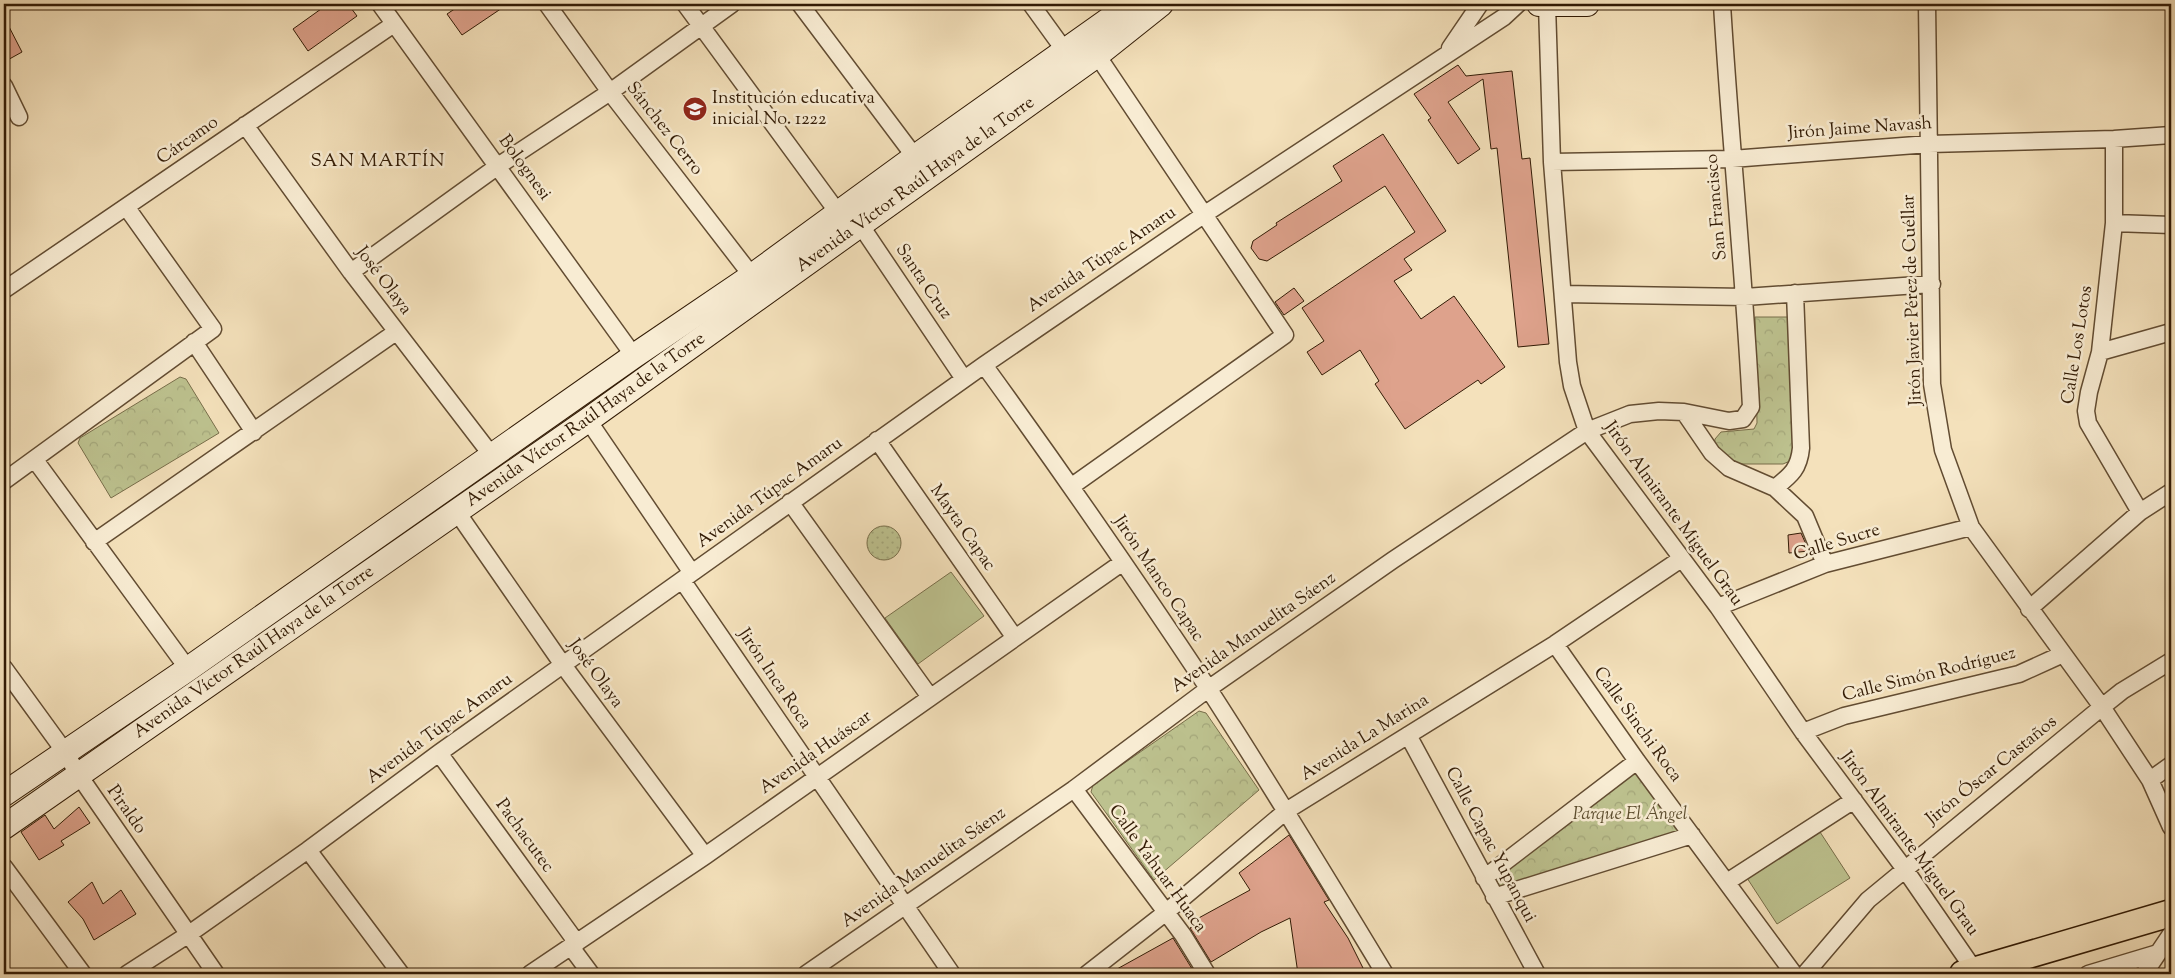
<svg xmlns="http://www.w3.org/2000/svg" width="2175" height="978" viewBox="0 0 2175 978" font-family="'Sorts Mill Goudy',serif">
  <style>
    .grass { fill: url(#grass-dots); stroke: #786e4a }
    .forest { fill: url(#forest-crowns); stroke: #786e4a }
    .pitch { fill: #bdc28f; stroke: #786e4a }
    .building { fill: #dea28c; stroke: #321b05 }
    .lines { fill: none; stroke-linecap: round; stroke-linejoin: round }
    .street-casing { stroke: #624c32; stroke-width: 19 }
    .secondary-casing { stroke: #321b05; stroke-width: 26 }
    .primary-casing { stroke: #321b05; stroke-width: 29 }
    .street { stroke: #f8ecd3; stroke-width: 16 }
    .secondary { stroke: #f8ecd3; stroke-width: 24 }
    .primary { stroke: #f4e1bb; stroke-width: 26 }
    .labels { text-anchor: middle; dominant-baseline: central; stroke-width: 5; stroke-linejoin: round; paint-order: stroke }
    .poi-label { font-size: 18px; fill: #321b05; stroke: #f8ecd3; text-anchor: start }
    .street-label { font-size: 18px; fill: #321b05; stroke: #f8ecd3 }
    .park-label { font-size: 18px; font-style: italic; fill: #5c4d2e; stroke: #f8ecd3 }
    .neighbourhood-label { font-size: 19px; letter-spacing: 1px; fill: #321b05; stroke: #f8ecd3 }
  </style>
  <defs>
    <pattern id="grass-dots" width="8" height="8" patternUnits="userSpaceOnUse" patternTransform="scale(1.25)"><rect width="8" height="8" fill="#bdc28f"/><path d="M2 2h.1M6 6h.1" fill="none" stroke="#a3a67a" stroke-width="1.8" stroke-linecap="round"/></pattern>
    <pattern id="forest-crowns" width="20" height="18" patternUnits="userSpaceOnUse" patternTransform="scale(1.25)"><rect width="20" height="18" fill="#bdc28f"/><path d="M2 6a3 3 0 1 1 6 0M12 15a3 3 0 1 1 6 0" fill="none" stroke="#a3a67a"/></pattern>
  </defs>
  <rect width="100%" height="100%" fill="#f4e1bb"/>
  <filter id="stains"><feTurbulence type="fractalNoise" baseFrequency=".004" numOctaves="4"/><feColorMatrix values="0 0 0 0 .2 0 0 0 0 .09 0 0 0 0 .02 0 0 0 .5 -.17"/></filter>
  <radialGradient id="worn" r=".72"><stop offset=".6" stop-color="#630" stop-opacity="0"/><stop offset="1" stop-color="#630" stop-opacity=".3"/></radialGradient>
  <path class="grass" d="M867 543a17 17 0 1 1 34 0a17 17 0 1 1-34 0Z"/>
  <path class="forest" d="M1755,317H1791L1797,451L1790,461L1783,464H1732L1714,447L1715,439L1721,432L1754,429L1757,423Z
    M180,377L186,379L219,433L111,498L78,443L80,438Z
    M1199,711L1206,713L1259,790L1154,880L1091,792L1093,785Z
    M1637,769L1683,832L1501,889L1493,876Z"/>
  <path class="pitch" d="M951,572L984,616L918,664L885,618Z
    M1820,832L1850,878L1777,924L1747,878Z"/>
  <path class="building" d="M328,4H348L357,16L308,51L293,29Z
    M462,4H508L462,35L447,14Z
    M4,17L22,52L4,62Z
    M1458,65L1466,76L1512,71L1522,159L1530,158L1549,344L1518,347L1497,148L1491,149L1483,79L1448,102L1480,149L1458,164L1428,120L1431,118L1414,94Z
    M1383,134L1446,231L1404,259L1412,270L1394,281L1421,319L1454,296L1505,367L1481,384L1478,380L1405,429L1375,384L1379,381L1360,350L1322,375L1307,352L1324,341L1302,308L1415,232L1385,186L1267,261L1259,259L1251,248L1253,241L1277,225L1276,223L1342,181L1333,166Z
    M1294,288L1304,301L1284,315L1275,302Z
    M1801,533L1809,551L1789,553L1788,535Z
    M79,807L90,823L61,841L64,845L39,860L21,832L45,815L54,829Z
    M1289,835L1329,900L1324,902L1348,938L1366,974H1298L1290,918L1261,932L1211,962L1190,928L1197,924L1195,920L1250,890L1239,873Z
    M92,882L103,904L121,890L136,914L94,940L83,919L68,902Z
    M1173,938L1194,972L1190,974H1108Z"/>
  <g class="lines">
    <defs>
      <path id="street" d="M380,4L634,356
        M547,4L610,92L752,276
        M685,4L839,214
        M800,4L915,157
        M1031,4L1065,51
        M1927,4L1932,384L1943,450L1971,527L2102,707L2150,780L2171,827
        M1547,5L1552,162L1568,362L1572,386L1587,431L1718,607L1803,732L1904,868L1975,971
        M1450,48L1480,4
        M4,86L19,117
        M245,125L351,272L493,457
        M2114,139V223L2100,352L2089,392L2086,411L2088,423L2140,512
        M1552,162L1732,159L1929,144L2114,139L2171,135
        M855,217L964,379
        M2114,223L2171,225
        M351,272L498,166L610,92L732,4
        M4,290L394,24
        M1563,294L1745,297L1932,284
        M194,342L254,432
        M2100,352L2171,332
        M984,365C1061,471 1135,578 1208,688C1269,782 1327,878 1385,974
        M1684,412L1712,453L1729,468L1775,488L1805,516L1825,564
        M588,420L692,573
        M877,440L1015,638
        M35,460L188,669
        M4,481L213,329L127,208
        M1072,486L1285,335L1097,55
        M1775,488C1791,475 1799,469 1801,448L1795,293
        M790,502L930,697
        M457,512L563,665L705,856
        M94,542L396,332
        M682,580L952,974
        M1718,607L1825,564L1971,527
        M2029,609L2140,512L2171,492
        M1555,644L1637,761L1794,974
        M4,668L65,752L78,774L216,974
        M1803,732L1844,716L2019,674L2063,654
        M1408,735L1537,974
        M439,753L577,943
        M2150,780L2171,765
        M1074,789L1183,935L1207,974
        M308,850L401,974
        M4,867L83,974
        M1484,878L1637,761
        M1727,882L1854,800
        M1494,897L1692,835
        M571,947L591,974
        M127,974L189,934L308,850L439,753L984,365L1205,214L1504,17L1518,4
        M530,974L705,856L1123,562
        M806,974L1074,789L1208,689L1393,560L1587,431L1630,414L1659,411L1684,412L1729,421L1743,419L1751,407C1744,272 1730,138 1722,4
        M1087,974L1165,913L1286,811L1555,644L1681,559
        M1805,974L1868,900L2102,707L2122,691L2171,661
        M2088,974L2158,953
        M2144,974L2171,934"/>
      <g id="secondary">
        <path d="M1539,4H1587"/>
        <path d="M4,794L188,669L634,356L752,276L915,157L1131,4"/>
        <path id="s1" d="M4,827L588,420L1097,55L1161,4"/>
      </g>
      <path id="primary" d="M1963,974L2171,913"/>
    </defs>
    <use href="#street" class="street-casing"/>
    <use href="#secondary" class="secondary-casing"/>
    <use href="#primary" class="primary-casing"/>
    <use href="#street" class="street"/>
    <use href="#secondary" class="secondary"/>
    <use href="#primary" class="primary"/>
  </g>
  <defs>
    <symbol id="school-disc" viewBox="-11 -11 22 22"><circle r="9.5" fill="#8f2418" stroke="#f8ecd3"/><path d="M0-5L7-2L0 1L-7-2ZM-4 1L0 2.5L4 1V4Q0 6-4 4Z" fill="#fff"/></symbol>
  </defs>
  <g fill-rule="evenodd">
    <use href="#school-disc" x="681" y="95" width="28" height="28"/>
  </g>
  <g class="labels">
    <g class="poi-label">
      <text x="712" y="99">Institución educativa<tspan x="712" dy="21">inicial No. 1222</tspan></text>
    </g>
    <g class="street-label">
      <text transform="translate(664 129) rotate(52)">Sánchez Cerro</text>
      <text transform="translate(1860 129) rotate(-4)">Jirón Jaime Navash</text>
      <text transform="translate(188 141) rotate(-35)">Cárcamo</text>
      <text transform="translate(524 168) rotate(54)">Bolognesi</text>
      <text stroke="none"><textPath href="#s1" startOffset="1115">Avenida Víctor Raúl Haya de la Torre</textPath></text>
      <text transform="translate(1717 207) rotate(-95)">San Francisco</text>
      <text transform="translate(1102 260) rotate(-34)">Avenida Túpac Amaru</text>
      <text transform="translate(383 281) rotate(53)">José Olaya</text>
      <text transform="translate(923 282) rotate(56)">Santa Cruz</text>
      <text transform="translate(1913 300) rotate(-92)">Jirón Javier Pérez de Cuéllar</text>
      <text transform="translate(2078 345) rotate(-81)">Calle Los Lotos</text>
      <text stroke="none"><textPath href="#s1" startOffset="710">Avenida Víctor Raúl Haya de la Torre</textPath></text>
      <text transform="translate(770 493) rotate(-36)">Avenida Túpac Amaru</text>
      <text transform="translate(1673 514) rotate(54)">Jirón Almirante Miguel Grau</text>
      <text transform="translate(962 528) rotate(55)">Mayta Capac</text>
      <text transform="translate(1837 543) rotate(-17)">Calle Sucre</text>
      <text transform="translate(1158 579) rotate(56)">Jirón Manco Capac</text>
      <text transform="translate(1254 633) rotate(-35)">Avenida Manuelita Sáenz</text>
      <text stroke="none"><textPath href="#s1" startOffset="305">Avenida Víctor Raúl Haya de la Torre</textPath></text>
      <text transform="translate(595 674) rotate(54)">José Olaya</text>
      <text transform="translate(1929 675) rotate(-14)">Calle Simón Rodríguez</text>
      <text transform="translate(774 679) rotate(56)">Jirón Inca Roca</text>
      <text transform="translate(1637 725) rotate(54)">Calle Sinchi Roca</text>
      <text transform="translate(440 729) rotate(-36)">Avenida Túpac Amaru</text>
      <text transform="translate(1365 738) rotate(-32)">Avenida La Marina</text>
      <text transform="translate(816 753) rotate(-35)">Avenida Huáscar</text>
      <text transform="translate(1992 771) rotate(-39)">Jirón Óscar Castaños</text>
      <text transform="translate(126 810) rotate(55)">Piraldo</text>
      <text transform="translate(524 836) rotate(54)">Pachacutec</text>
      <text transform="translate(1909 844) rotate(54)">Jirón Almirante Miguel Grau</text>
      <text transform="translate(1490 845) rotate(62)">Calle Capac Yupanqui</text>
      <text transform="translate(924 868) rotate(-35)">Avenida Manuelita Sáenz</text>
      <text transform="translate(1157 869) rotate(54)">Calle Yahuar Huaca</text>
    </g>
    <g class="park-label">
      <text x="1630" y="815">Parque El Ángel</text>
    </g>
    <g class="neighbourhood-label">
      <text x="378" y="161">SAN MARTÍN</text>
    </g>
  </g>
  <rect width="2175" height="978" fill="none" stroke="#f4e1bb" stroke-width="20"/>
  <rect x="5" y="5" width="2165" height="968" fill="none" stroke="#321b05" stroke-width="2.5"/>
  <rect x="10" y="10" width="2155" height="958" fill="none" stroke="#321b05"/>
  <rect width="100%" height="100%" filter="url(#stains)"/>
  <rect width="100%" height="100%" fill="url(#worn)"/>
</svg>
